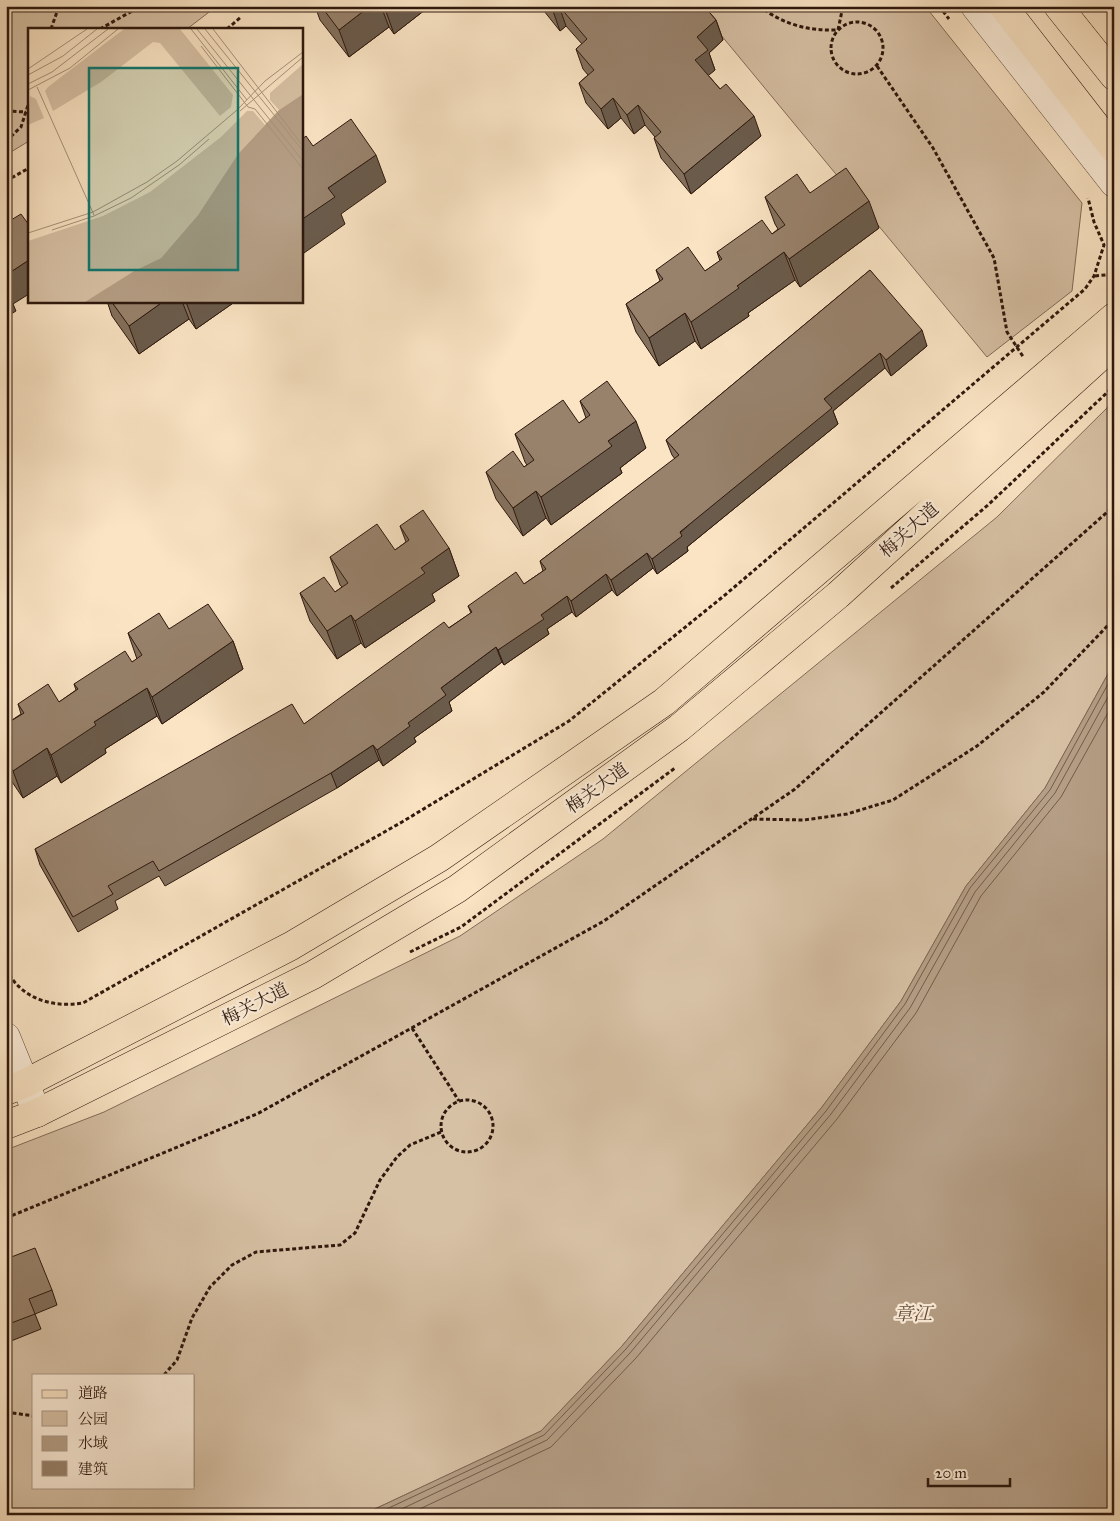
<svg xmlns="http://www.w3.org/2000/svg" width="1120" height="1521" viewBox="0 0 1120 1521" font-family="'IM FELL Great Primer','Noto Serif SC',serif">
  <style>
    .green { fill: #d7c1a5; stroke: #826c59; fill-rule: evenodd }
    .water { fill: #b59f86; stroke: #7f6956 }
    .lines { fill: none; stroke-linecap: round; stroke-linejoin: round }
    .shore { stroke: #725c4a; stroke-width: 1 }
    .minor-casing { stroke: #614b3b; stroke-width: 29 }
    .major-casing { stroke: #2e180d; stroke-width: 29 }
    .path { stroke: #2e180d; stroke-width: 3; stroke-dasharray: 4 2.5; stroke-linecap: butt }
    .minor { stroke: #fcedd9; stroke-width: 28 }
    .major { stroke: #fae4c4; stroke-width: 28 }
    .wall { fill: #83705d; stroke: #2e180d }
    .shaded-wall { fill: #6a5b4c; stroke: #2e180d }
    .building { fill: #98826c; stroke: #2e180d }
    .labels { text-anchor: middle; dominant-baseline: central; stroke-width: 4.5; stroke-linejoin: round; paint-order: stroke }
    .street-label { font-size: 18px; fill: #2e180d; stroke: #fcedd9 }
    .water-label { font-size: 19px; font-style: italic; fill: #644e3d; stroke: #fcedd9 }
    .inset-road { fill: none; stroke: #a8927b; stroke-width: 1 }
    .view { fill: #0f766e; fill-opacity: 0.15; stroke: #0f766e; stroke-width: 2.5 }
    .inset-edge { fill: none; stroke: #2e180d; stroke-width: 2.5 }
  </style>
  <rect width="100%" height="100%" fill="#fae4c4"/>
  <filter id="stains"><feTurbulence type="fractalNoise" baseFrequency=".004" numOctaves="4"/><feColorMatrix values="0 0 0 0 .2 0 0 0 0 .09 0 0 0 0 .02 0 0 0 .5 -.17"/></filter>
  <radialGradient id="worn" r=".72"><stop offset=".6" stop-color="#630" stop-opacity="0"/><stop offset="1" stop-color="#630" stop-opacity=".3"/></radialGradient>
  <path class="green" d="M6,6H217L187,29H29V141L6,155Z
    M697,6H925L1082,203L1072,291L987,357Z
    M1114,401V663L1045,788L966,886L901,1001L822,1107L622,1346L541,1431L362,1515H6V1150L104,1112L460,936L603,839L997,517ZM34,1375H194V1487H34Z"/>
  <path class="water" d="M1114,663V1515H362L541,1431L622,1346L822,1107L901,1001L966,886L1045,788Z"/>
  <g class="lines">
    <path class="shore" d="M374,1515L544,1435L626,1349L826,1111L905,1004L970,888L1050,790L1114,673
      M389,1515L547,1440L630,1353L831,1114L910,1008L975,892L1055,793L1114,686
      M407,1515L551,1447L636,1358L837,1119L916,1013L981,896L1061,797L1114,702"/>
    <defs>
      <path id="minor" d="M975,6L1114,183
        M6,1037L37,1113"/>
      <path id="major" d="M1003,6L1114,149
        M1058,6L1114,76
        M6,1091L26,1083L291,946L439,858L664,702L1114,317
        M6,1125L37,1113L313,975L457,889L679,728L838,595L1114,344"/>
    </defs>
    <use href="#minor" class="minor-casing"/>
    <use href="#major" class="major-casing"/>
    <path class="path" d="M759,6C784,25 808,31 838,30L843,6
      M939,6L949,19
      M831 48a26 26 0 1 1 52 0a26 26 0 1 1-52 0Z
      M51,29L59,6
      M100,29L141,6
      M227,29L241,17
      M877,66L933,148L994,258L1007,332L1024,358
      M6,111L26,112
      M6,141L21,127L29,102
      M6,181L29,168
      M1095,276L1114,274
      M891,588L988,505L1114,386
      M753,819L804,820L847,814L893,800L977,746L1044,692L1114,619
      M410,952L461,927L675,768
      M6,969C21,999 52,1008 83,1003L402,822L569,721L725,595L1085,289L1094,276L1104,245L1094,222L1088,198
      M412,1028L459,1101
      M441 1126a26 26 0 1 1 52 0a26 26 0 1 1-52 0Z
      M6,1218L257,1114L604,921L795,789L1114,506
      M164,1375L177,1360L192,1318L210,1287L232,1265L256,1252L340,1245L355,1233L380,1180L397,1157L410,1145L441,1132
      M6,1412L34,1416"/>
    <use href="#minor" class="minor"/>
    <use href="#major" class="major"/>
  </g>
  <path class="wall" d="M315,6H430L394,34L389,27L349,57L320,20Z
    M540,6H704L716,20L723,40L709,53L715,70L708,75L761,136L691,194L661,158L654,138L655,137L645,125L634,134L621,118L608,129L586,103L579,83L588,75L583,69L576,49L582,44L566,26L560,31Z
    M810,193L879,228L800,287L795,280L748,313L749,316L701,349L695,341L659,366L636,332L626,304L660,281L656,270L705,271L720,261L717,252L772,234L778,229L775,224L765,197Z
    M870,270L927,346L891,376L885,368L833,411L838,424L687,547L688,551L657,574L653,568L617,596L612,590L576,617L572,612L547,629L549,634L504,665L502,662L449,702L452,711L414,738L416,742L383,766L379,760L337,788L165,886L159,876L115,901L118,909L78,932L40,865L35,849L304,724L471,613L468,606L524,584L543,571L540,561L675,459L672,455L666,440Z
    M107,301H236L196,329L189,319L139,354L112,316Z
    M580,401L646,448L620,468L622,473L551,525L546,518L523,536L496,499L486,472L524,467L527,465L525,462L515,434L579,423L586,418Z
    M400,526L449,548L459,576L432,594L435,601L365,648L361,643L337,659L310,621L300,593L335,592L342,587L340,585L330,557L395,550L406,542Z
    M169,629L233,641L243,669L162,724L157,716L105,749L106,753L61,783L57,776L23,798L6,773V724L21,714L18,704L59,702L76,690L74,684L132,662L137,659L128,633Z
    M6,1259L52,1290L57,1305L35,1314L41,1329L6,1343Z"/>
  <path class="shaded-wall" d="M370,6H381L389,27L349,57L339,30Z
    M384,6H430L394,34Z
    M558,6H559L566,26L560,31L553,11Z
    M716,20L723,40L709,53L715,70L703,80L695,60L697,37Z
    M613,98L621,118L608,129L601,109Z
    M638,105L645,125L634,134L627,115Z
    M754,116L761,136L691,194L684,174Z
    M376,155L386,182L341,214L345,224L304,253L301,245V220L328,188Z
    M869,201L879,228L800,287L789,259Z
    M784,252L795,280L748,313L749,316L701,349L691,322L737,286Z
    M29,260V294L13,304L16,311L6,317V275Z
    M164,301H182L189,319L139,354L129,326Z
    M187,301H236L196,329L186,302Z
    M685,313L695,341L659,366L649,338Z
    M922,330L927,346L891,376L886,360Z
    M880,353L885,368L833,411L838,424L687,547L688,551L657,574L652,559L824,399Z
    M636,421L646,448L620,468L622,473L551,525L541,497L608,441Z
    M536,491L546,518L523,536L513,508Z
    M449,548L459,576L432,594L435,601L365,648L355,621L421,568Z
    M647,553L653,568L617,596L611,580Z
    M606,574L612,590L576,617L571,601Z
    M567,596L572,612L547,629L549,634L504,665L498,650L541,615Z
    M351,615L361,643L337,659L327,631Z
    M233,641L243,669L162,724L152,697Z
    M496,647L502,662L449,702L452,711L414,738L416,742L383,766L377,750L408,723L441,688Z
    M147,688L157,716L105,749L106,753L61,783L51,755L94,722Z
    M373,745L379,760L337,788L331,773Z
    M47,748L57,776L23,798L13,771Z"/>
  <path class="building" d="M321,6H370L339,30Z
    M549,6H558L553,11Z
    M559,6H704L716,20L697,37L708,50L695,60L720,89L726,84L754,116L684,174L654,138L661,132L638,105L627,115L613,98L601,109L579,83L594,70L576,49L587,39Z
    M351,119L376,155L328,188L335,197L301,220V140L306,136L313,146Z
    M846,168L869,201L789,259L784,252L737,286L739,288L691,322L685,313L649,338L626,304L663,279L656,270L688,247L705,271L722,259L717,252L762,220L772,234L785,225L765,197L797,174L810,193Z
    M21,214L29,225V260L6,275V223Z
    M870,270L922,330L886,360L880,353L824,399L832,408L680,532L682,536L652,559L647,553L611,580L606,574L571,601L567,596L541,615L544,619L498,650L496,647L441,688L446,695L408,723L410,726L377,750L373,745L331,773L159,871L153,861L108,886L113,894L73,917L35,849L292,704L304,724L444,622L449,628L472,612L468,606L516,572L524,584L546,569L540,561L679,455L666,440Z
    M111,301H164L129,326Z
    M607,381L636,421L608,441L612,446L541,497L536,491L513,508L486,472L513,451L524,467L534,460L515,434L563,400L579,423L590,415L580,401Z
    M423,510L449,548L421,568L425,573L355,621L351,615L327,631L300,593L324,577L335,592L348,583L330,557L377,524L395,550L409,540L400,526Z
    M208,604L233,641L152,697L147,688L94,722L96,725L51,755L47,748L13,771L6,760V724L24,713L18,704L48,684L59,702L78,689L74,684L125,651L132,662L142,655L128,633L159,613L169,629Z
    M35,1248L52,1290L29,1299L35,1314L6,1325V1259Z"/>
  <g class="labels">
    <g class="street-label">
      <text transform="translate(909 530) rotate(-42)">梅关大道</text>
      <text transform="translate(597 788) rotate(-36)">梅关大道</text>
      <text transform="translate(255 1004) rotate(-27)">梅关大道</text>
    </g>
    <g class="water-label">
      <text x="913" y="1313">章江</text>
    </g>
  </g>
  <g transform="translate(28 28)">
    <rect width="275" height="275" fill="#fae4c4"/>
    <path d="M96,1H152L205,67L203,79L192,88L132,15L125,14L73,54L25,83L17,63L20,59ZM275,36V66L251,82L242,72V65ZM2,68L8,71L16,90L0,97ZM219,83H225L237,97L210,126L170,187L133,230L106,243L58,274H0V213L75,188L122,164L193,109Z" fill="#d7c1a5"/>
    <path d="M275,66V274H57L106,243L133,230L170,187L210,126L251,82Z" fill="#b59f86"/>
    <path class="inset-road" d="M163,1L219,72M169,1L275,133M177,1L275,123M185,1L275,118M173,18L220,79L227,81L275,141M0,41L59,1M0,47L35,28L69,1M0,56L24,44L80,1M9,59L66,187M0,62L42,40L90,1M212,83L275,29M24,202L66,188L103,170L151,137L181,111M0,205L65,184L119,154L149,133L209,82L237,53L275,24"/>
    <path class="view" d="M61,40H210V242H61Z"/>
    <rect width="275" height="275" class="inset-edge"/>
  </g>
  <rect width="1120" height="1521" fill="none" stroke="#fae4c4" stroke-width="25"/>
  <rect x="8" y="8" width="1105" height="1506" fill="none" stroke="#2e180d" stroke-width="2.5"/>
  <rect x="12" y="12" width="1095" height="1496" fill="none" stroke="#2e180d"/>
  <rect x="32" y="1374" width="162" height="115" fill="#fcedd9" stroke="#aa9887"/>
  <rect x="42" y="1390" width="25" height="8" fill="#fae4c4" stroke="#aa9887"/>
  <text x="78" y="1398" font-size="15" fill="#2e180d">道路</text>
  <rect x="42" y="1411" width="25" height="15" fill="#d7c1a5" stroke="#aa9887"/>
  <text x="78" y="1424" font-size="15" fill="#2e180d">公园</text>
  <rect x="42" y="1436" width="25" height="15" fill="#b59f86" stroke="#aa9887"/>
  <text x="78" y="1448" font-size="15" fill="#2e180d">水域</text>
  <rect x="42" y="1461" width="25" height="15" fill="#98826c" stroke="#aa9887"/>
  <text x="78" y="1474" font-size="15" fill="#2e180d">建筑</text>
  <path d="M928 1478v8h82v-8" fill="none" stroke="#2e180d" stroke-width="2.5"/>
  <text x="935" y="1478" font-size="15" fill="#2e180d" stroke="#fcedd9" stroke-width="4" paint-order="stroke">20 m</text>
  <rect width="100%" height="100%" filter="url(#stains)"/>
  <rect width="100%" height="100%" fill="url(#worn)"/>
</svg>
